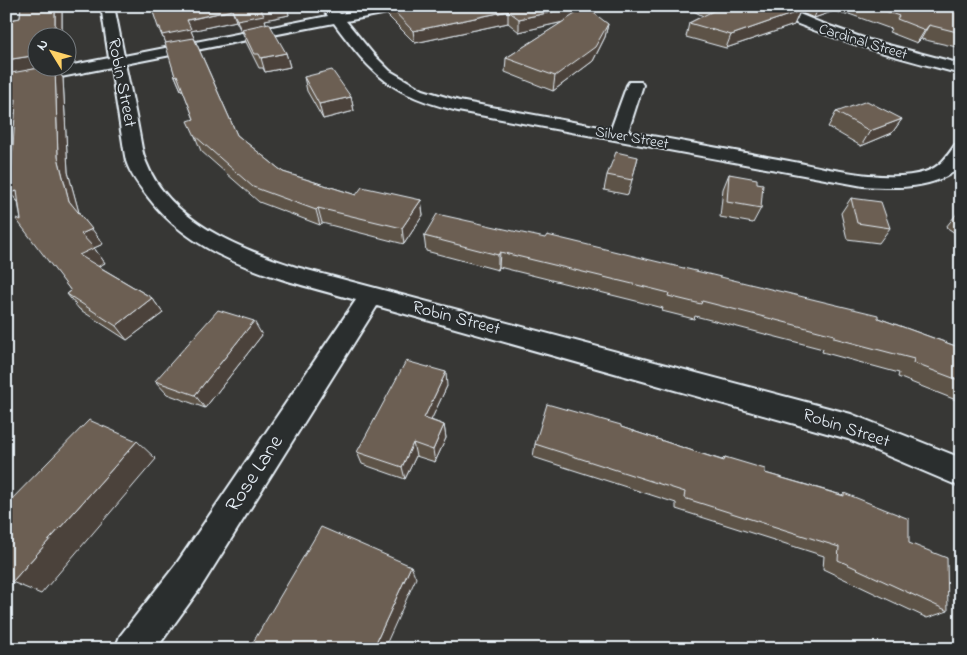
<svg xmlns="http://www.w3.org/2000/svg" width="967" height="655" viewBox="0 0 967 655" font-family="'Indie Flower',sans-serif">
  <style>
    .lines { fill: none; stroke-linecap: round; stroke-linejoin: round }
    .minor-casing { stroke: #e8f1f8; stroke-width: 4 }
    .minor { fill: #2a2d2e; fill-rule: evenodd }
    .wall { fill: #5d5247; stroke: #e8f1f8 }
    .shaded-wall { fill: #4c423a; stroke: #e8f1f8 }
    .building { fill: #6c5f53; stroke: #e8f1f8 }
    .labels { text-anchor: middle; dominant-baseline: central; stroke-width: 4; stroke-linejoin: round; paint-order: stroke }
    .far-street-label { font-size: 15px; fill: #e8f1f8; stroke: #2a2d2e }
    .street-label { font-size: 18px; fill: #e8f1f8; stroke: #2a2d2e }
    .near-street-label { font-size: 21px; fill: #e8f1f8; stroke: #2a2d2e }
  </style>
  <rect width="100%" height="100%" fill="#373735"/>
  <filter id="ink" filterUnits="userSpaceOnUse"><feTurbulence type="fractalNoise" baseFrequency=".02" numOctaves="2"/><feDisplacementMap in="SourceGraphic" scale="10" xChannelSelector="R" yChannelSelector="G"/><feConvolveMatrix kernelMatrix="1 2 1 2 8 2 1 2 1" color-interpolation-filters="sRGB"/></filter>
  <g filter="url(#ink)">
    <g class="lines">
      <defs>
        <path id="minor" d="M101,6H114L124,56L328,16L321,6H334L340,14L381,6H409L403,10L346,21L373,54L390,71L423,90L459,101L611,129L627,85L629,82H641L643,85L628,132C682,141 735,151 789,161C827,168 888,184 925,172C940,167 946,158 955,145L961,144V166C934,190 897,188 863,186L458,111C391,94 374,77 334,23L125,64C130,87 135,110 139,132C141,142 142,153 146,162C169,221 240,249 296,267L851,414L961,458V487L848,439L377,306L201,587L156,649H115L120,636L177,563L356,300C281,279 197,262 148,197C140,187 130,174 126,161C124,152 123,141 121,131C118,110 114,89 111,67L6,88V78L109,58Z
          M763,6H780L821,23L869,40L961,64V74C904,59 847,44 793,22C784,18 769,14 763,6Z"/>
      </defs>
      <use href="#minor" class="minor-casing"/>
      <use href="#minor" class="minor"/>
    </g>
    <path class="wall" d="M21,6H62V38L55,68H56L63,78L68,172L79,213L103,244L94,248L105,263L98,266L152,298L163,313L127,340L79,309L67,294L71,291L21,220L18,202L10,193L16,113L6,115V21L20,18Z
      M151,6H287L289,15L265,20L266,24L286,53L290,67L265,72L263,68H259L246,42L242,31H241L236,21L191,31L237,135L283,172L356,195L421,200L423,215L404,244L322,223L320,225L259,202L201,151L195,136L194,119L183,90H181L175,76L166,43L164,38H163Z
      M386,6H582V10L608,24L605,37L593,61L553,91L505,72L506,58L563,22L519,32L508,23L415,43L387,15Z
      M684,6H961V48L921,39L917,43L889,32L891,29L849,14L846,15L834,11L814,18L800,12L794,25L726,48L686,37L689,23L703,16Z
      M304,77L351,97L354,111L323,119L307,91Z
      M836,112L902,119L892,133L861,146L828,127Z
      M638,157L628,195L604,190L607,175Z
      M729,174L757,183L761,208L753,223L720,217L723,189Z
      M851,198L890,228L879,243L847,239L841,213Z
      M959,211H961V237L946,227Z
      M424,236L878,318L961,348V402L898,377L899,373L822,352L823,349L695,316L694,319L662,311L663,308L636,301L499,267L498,270L426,251Z
      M262,335L205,408L167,394L155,381Z
      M447,386L431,420L444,425L446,438L435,462L416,456L405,479L362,464L357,452Z
      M621,427L696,452L722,460L725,457L765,473L842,495L844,493L909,543L948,611L927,618L823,569L824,556L676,509V503L533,457L535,444Z"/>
    <path class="shaded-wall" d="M55,6H62V38H55Z
      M277,6H287L289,15L265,20L267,26L241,31L237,20L260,9Z
      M579,6H582L581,18L519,32V19Z
      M819,6H836L834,11L814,18Z
      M850,6H853L849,14L846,15Z
      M232,10L236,21L191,31L195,40L167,46L164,38H163L158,27Z
      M508,11V23L415,43L413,31Z
      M800,11L794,25L726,48L731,35Z
      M608,24L605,37L593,61L553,91L555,76Z
      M929,25L921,39L917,43L925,30Z
      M286,53L290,67L265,72L261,58Z
      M38,55V68L6,76V60Z
      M55,68H56L63,78L68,172L80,216L69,201L58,157Z
      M177,75L184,90H181L175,76Z
      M351,97L354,111L323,119L319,104Z
      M6,98H9L16,99V113L6,115Z
      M902,119L892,133L861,146L870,131Z
      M17,191L23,207L10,193Z
      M421,200L423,215L404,244L402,228Z
      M318,208L322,223L320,225L316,210Z
      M92,229L103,244L94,248L105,263L91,270L79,255L81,234Z
      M500,252L499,267L498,270V255Z
      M152,298L163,313L127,340L116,326Z
      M254,321L262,335L205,408L195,395Z
      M446,372L447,386L426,431L424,418Z
      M444,425L446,438L435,462L433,450Z
      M137,441L156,459L41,594L12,582Z
      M413,443L416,456L405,479L402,467Z
      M411,566L416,578L384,649H373Z"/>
    <path class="building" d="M21,6H55V38H38V55L6,60V21L20,18Z
      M151,6H277L260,9L264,15L237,20L232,10L187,20L191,29L162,35L160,27H158Z
      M389,6H579L519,19L508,11L413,31Z
      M712,6H788L800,11L731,35L689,23L717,9Z
      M871,6H961V33L929,25L925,30L897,19L899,16Z
      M586,7L608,24L595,47L555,76L506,58Z
      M269,23L286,53L261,58L259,54H254L242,29Z
      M194,38L237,135L283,172L356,195L362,187L421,200L402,228L318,208L316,210L253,187L195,136L188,121L194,119L177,75L175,76L165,43Z
      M39,68H55L58,157L69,201L92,229L81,234L94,248L79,255L152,298L116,326L67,294L71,291L16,219L17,218L21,220L17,191L10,193L16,99L8,103L9,98H6V74Z
      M332,70L351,97L319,104L304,77Z
      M867,101L902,119L870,131L836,112Z
      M616,152L638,157L632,180L607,175Z
      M729,174L757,179V183L763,184L761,208L727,202Z
      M851,198L881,202L890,228L857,223Z
      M437,214L545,238L547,235L878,315V318L961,348V381L913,363L914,359L834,338V335L702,301L701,304L668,296L669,293L641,286L500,252L498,255L424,236Z
      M218,310L254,321L195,395L155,381Z
      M406,361L446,372L424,418L444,425L433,450L413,443L402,467L357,452Z
      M547,404L621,425V427L696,452L724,461L725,457L765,469V473L844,496V493L909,519V543L947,558L948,611L838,560L839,547L684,498L685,492L535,444Z
      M89,420L137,441L12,582L6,579V505Z
      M321,527L411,566L373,649H249Z"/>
  </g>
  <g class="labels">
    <g class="far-street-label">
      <text transform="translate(863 42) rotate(17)">Cardinal Street</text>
      <text transform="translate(632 138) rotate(10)">Silver Street</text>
    </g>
    <g class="street-label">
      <text transform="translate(121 83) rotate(79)">Robin Street</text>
      <text transform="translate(456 319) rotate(15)">Robin Street</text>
      <text transform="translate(846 429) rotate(18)">Robin Street</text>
    </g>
    <g class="near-street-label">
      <text transform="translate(255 474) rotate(-57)">Rose Lane</text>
    </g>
  </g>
  <rect width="967" height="655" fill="none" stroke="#2a2d2e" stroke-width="25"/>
  <rect x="12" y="12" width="942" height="630" fill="none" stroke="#e8f1f8" stroke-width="2" filter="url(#ink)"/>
  <g transform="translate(52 52) rotate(307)"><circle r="24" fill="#2a2d2e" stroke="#767b7f"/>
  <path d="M0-4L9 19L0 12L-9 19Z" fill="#ffd166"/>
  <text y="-8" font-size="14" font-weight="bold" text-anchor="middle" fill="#e8f1f8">N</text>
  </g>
</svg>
